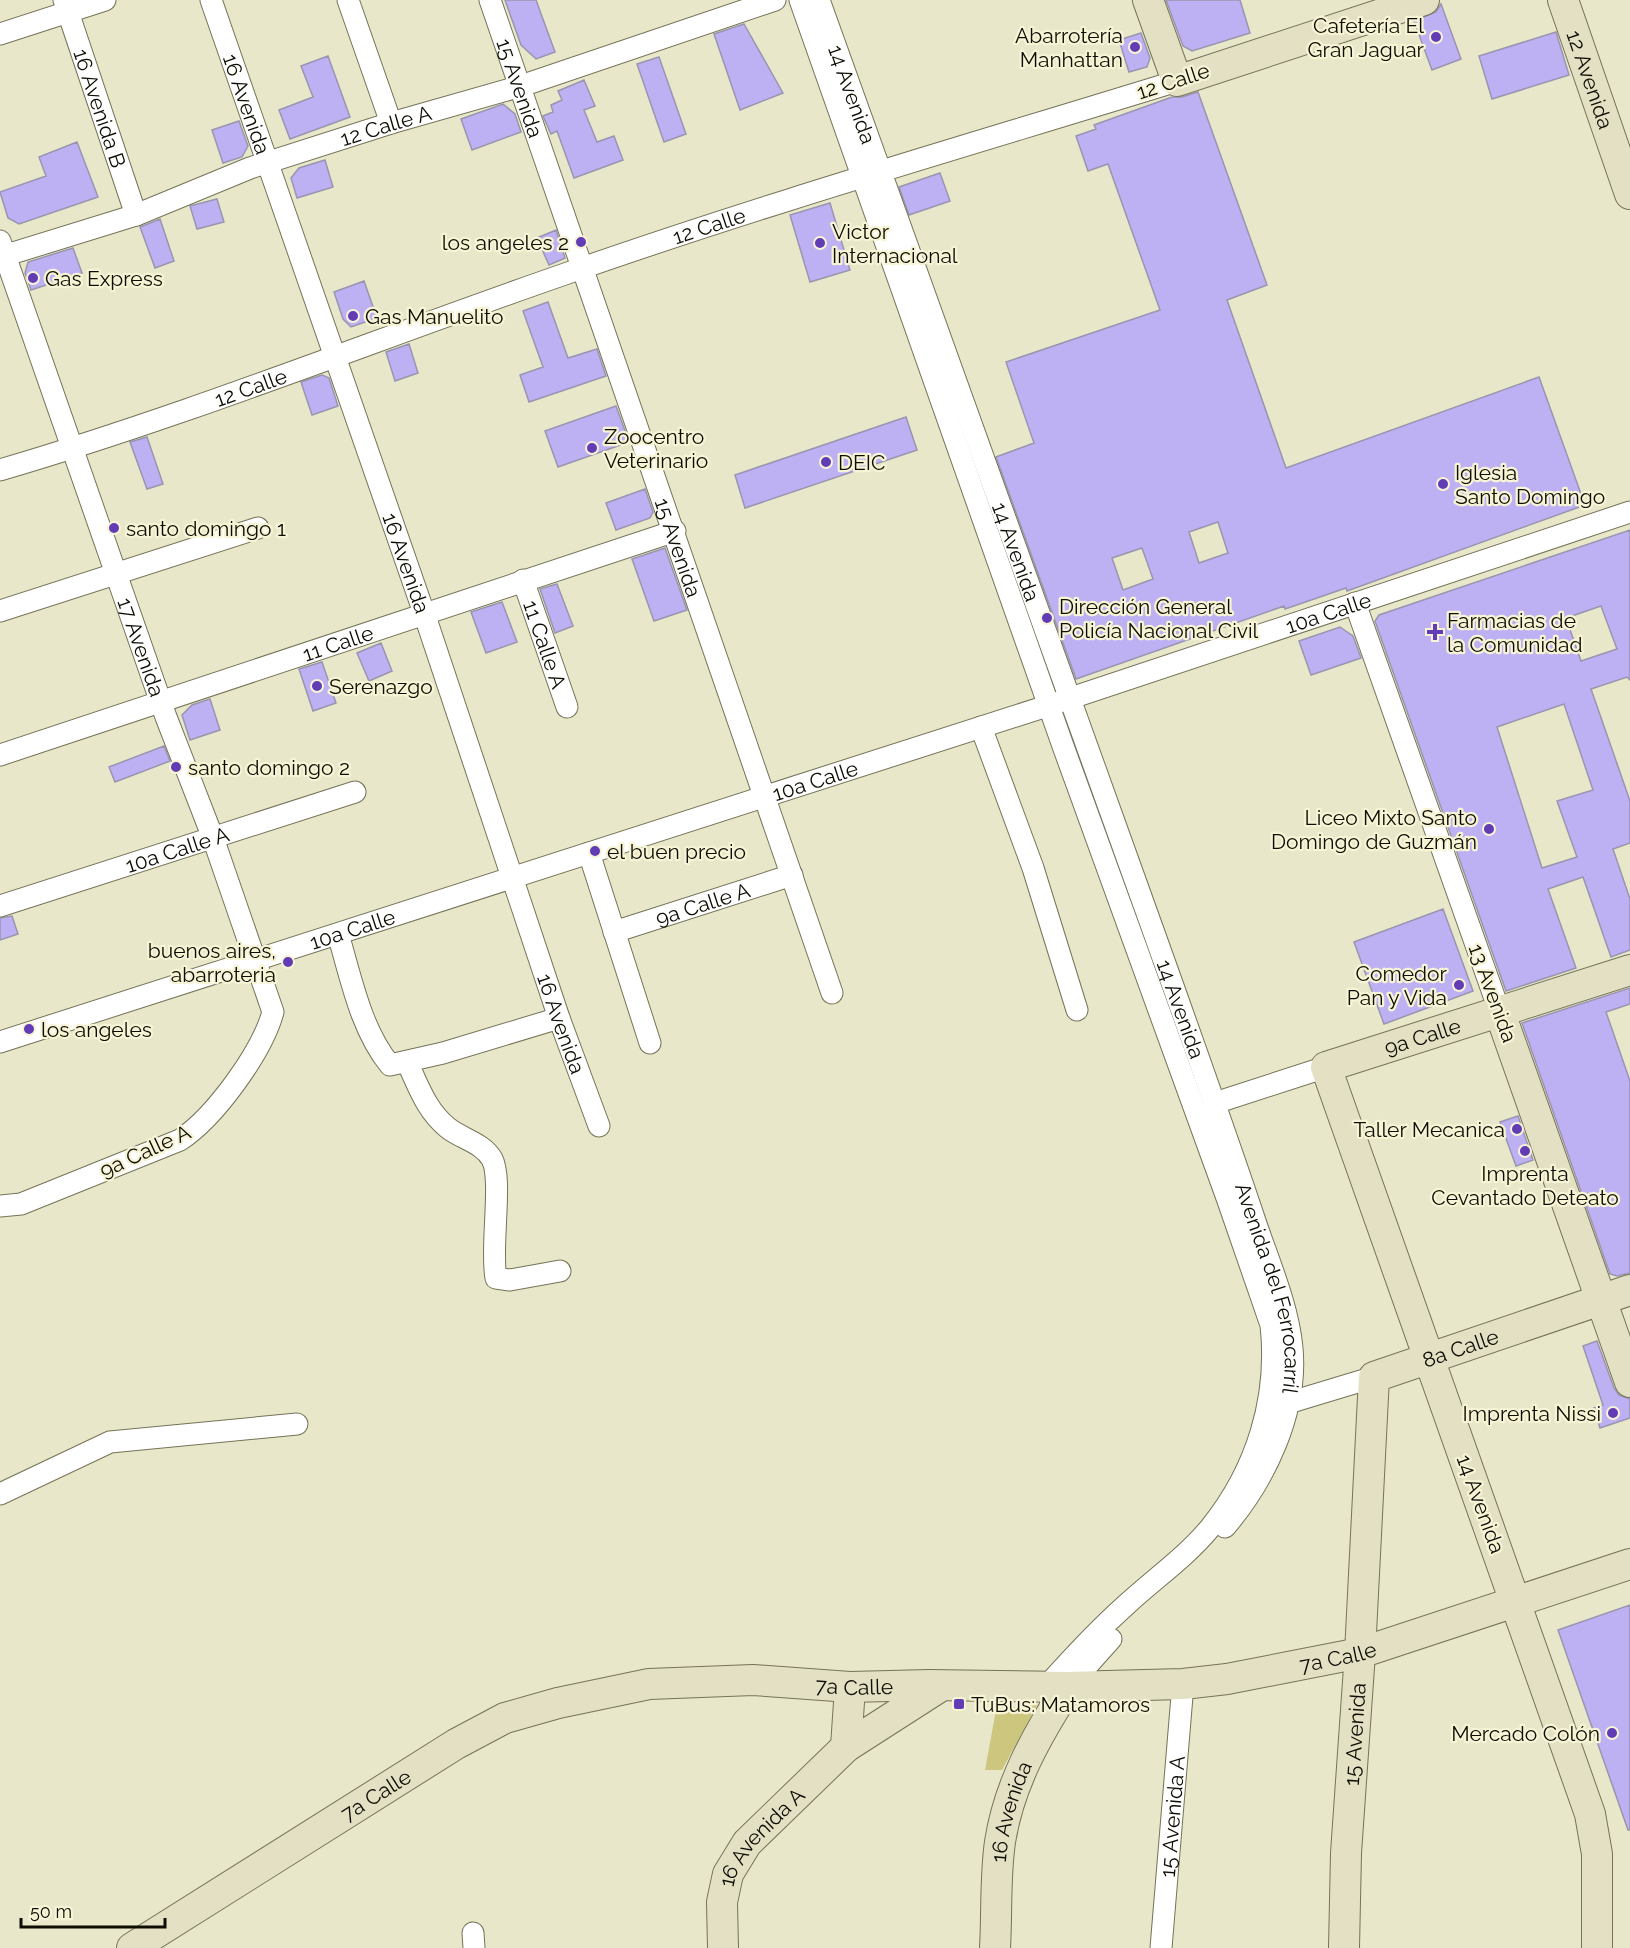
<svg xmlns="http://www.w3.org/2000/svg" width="1630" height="1948" viewBox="0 0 1630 1948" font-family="Raleway,sans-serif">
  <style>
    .green { fill: #ccc67f }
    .building { fill: #bdb1f4; stroke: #9995b0; stroke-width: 1.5; fill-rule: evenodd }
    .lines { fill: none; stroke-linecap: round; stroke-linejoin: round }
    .street-casing { stroke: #757358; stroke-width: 23 }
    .secondary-casing { stroke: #757358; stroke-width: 32 }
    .street { stroke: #fff; stroke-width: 21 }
    .secondary { stroke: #e3e0c4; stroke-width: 30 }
    .poi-dot { fill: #613cb4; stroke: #f7f4d6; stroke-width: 2 }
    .labels { text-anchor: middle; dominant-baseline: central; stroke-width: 4.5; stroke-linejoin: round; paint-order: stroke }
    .poi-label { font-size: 21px; fill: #0e0d04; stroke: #f7f4d6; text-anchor: start }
    .street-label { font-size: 21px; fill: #0e0d04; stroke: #f7f4d6 }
  </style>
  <rect width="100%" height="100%" fill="#e9e7c9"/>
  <path class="green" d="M1037,1705L1002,1770H985L996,1710Z"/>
  <path class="building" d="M505,0H536L555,52L536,59L521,45Z
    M1166,0H1240L1250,33L1192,51L1183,46Z
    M1441,4L1461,59L1432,70L1414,21L1436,12Z
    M744,24L783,93L740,110L714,34Z
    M1556,32L1569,75L1492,99L1479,56Z
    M1141,33L1150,58L1147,67L1129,72L1119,40Z
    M328,56L350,117L290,139L279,110L313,97L301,66Z
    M659,57L686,134L664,142L637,64Z
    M584,80L595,106L584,110L597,142L614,136L623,160L574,178L557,131L551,134L543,116L553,112L551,105L562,100L558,91Z
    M1198,92L1267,285L1227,300L1286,468L1539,377L1585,505L1347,591L1346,588L1285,609L1284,606L1076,679L996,457L1034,443L1006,362L1160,310L1108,164L1088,171L1076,136L1096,129L1094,125L1172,97H1182ZM1218,522L1228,553L1199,563L1189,532ZM1142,548L1153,579L1123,590L1112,558Z
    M503,104L515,114L521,132L472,150L461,119Z
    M239,121L248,146L242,157L223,163L212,130Z
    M77,142L98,197L19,224L8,218L0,192L46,176L39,157Z
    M325,160L333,187L297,198L291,178L299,168Z
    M940,173L950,201L909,215L899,187Z
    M217,199L224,222L197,229L190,206Z
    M830,203L850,270L810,282L790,215Z
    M160,219L174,261L155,268L140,227Z
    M556,230L565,258L549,265L537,238Z
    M73,248L82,273L31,290L25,273L28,262Z
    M364,281L377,318L351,327L343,319L334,292Z
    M548,302L568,358L597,349L606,376L529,402L520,375L543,367L523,311Z
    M409,344L418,373L395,381L386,352Z
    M322,375L329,378L338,406L312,415L301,382Z
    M616,406L629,442L558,467L545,431Z
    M906,417L917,450L745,508L735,475Z
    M147,437L163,484L147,489L130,442Z
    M645,489L653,512L650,518L616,530L606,503Z
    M1630,530V680L1627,677L1591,689L1630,801V843L1613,849L1630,899V950L1611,957L1583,877L1548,889L1576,968L1506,991L1375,621L1379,615ZM1601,606L1617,649L1581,661L1566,618ZM1564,704L1593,790L1557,801L1577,857L1542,868L1497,727Z
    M665,548L687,610L654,621L632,559Z
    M557,584L573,626L555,633L540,589Z
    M502,602L517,642L486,653L471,612Z
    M1340,627L1353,636L1361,658L1311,675L1299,641Z
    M381,643L392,671L369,681L357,653Z
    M322,662L336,703L313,711L299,669Z
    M210,699L220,730L190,740L182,715L192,705Z
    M164,746L170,761L115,782L109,767Z
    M1443,909L1473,991L1384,1024L1354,942Z
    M12,916L18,934L0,940V918Z
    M1630,988V1004L1606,1012L1630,1081V1273L1617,1276L1610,1274L1522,1023Z
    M1518,1116L1533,1160L1516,1166L1500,1122Z
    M1597,1341L1614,1388L1619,1395L1630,1399V1418L1600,1428L1594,1408L1603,1405L1583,1346Z
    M1630,1605V1830H1628L1558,1630Z"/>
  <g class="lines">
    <defs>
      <g id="street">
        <path id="s1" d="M64,0L136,215"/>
        <path id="s2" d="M211,0L424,613L559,1018L599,1126"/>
        <path d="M348,0L391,123"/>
        <path id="s3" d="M490,0L832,993"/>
        <path d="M800,0L1063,746L1227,1198L1271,1325C1279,1398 1257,1470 1210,1528C1186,1557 1154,1579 1126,1605C1098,1630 1072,1658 1047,1686"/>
        <path id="s4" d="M819,0C929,310 1041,620 1153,930C1187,1025 1221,1120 1253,1215C1267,1258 1288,1304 1292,1348C1298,1412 1265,1480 1225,1527"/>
        <path d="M0,34L105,0"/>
        <path id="s5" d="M0,241L166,717L213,838L273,1012C262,1052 215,1117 180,1140L21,1204L0,1206"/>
        <path id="s6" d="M0,257L136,215L250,168L391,123L521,86L775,0"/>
        <path id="s7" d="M0,470C191,414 377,339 565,274C767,203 973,144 1177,81"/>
        <path id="s8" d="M523,580L567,707"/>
        <path d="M1355,603L1499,1010"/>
        <path d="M0,611L258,528"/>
        <path d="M981,727L1033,868L1077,1010"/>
        <path id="s9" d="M0,755L675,531"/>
        <path d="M589,853L650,1043"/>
        <path id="s10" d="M0,906L355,792"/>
        <path id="s11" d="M614,932L792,875"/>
        <path d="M338,934C351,978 361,1030 390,1065L443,1053L559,1018"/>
        <path id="s12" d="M0,1042L1050,705L1630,512"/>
        <path d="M407,1062C419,1087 426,1110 448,1128C462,1139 483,1143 492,1159C503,1179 490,1249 496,1278L510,1280L560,1271"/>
        <path d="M1215,1103L1326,1067"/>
        <path d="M1288,1403L1374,1377"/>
        <path d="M0,1494L110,1442L297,1424"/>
        <path d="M1068,1687L1111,1639"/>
        <path d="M473,1933L474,1948"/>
        <path id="s13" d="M1161,1948L1183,1684"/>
      </g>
      <g id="secondary">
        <path d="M1148,0L1177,81L1424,0"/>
        <path id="s14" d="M1563,0L1630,194"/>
        <path d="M1499,1010L1630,1382"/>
        <path d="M846,1747L850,1687"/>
        <path id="s15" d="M132,1948L456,1744L505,1718L558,1703L649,1684L753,1680L850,1687L929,1685L1068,1687L1183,1684L1227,1679L1360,1653L1630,1564"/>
        <path id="s16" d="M723,1948L722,1902L728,1874L747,1843L846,1747L941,1686"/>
        <path id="s17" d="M995,1948C997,1913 995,1876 1000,1842C1009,1784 1037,1735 1068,1687"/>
        <path id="s18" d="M1344,1948L1346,1853L1360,1653L1374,1377L1630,1290"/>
        <path id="s19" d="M1597,1948V1854L1590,1814L1326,1067L1630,970"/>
      </g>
    </defs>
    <use href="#street" class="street-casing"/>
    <use href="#secondary" class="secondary-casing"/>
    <use href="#street" class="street"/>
    <use href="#secondary" class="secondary"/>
  </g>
  <g class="poi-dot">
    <circle cx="1436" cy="37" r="6"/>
    <circle cx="1135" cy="47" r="6"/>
    <circle cx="581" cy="242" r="6"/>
    <circle cx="820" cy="243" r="6"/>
    <circle cx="33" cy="278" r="6"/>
    <circle cx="353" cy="316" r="6"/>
    <circle cx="592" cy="448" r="6"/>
    <circle cx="826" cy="462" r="6"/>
    <circle cx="1443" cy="484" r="6"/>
    <circle cx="114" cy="528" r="6"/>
    <circle cx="1047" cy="618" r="6"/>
    <path d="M1432 623h6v6h6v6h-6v6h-6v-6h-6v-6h6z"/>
    <circle cx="317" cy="686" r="6"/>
    <circle cx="176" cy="767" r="6"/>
    <circle cx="1489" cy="829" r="6"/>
    <circle cx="595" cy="851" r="6"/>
    <circle cx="288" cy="962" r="6"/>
    <circle cx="1459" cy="985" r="6"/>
    <circle cx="29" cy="1029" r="6"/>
    <circle cx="1517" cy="1129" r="6"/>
    <circle cx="1525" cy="1151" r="6"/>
    <circle cx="1613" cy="1413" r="6"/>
    <rect x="953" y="1698" width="12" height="12" rx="3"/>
    <circle cx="1612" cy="1733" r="6"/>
  </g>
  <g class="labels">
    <g class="poi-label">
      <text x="1424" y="25" text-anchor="end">Cafetería El<tspan x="1424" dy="24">Gran Jaguar</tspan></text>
      <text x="1123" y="35" text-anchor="end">Abarrotería<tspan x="1123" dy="24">Manhattan</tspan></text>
      <text x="832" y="231">Victor<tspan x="832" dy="24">Internacional</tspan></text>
      <text x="569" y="242" text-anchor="end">los angeles 2</text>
      <text x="45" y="278">Gas Express</text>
      <text x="365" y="316">Gas Manuelito</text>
      <text x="604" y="436">Zoocentro<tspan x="604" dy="24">Veterinario</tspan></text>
      <text x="838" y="462">DEIC</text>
      <text x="1455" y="472">Iglesia<tspan x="1455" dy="24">Santo Domingo</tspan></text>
      <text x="126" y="528">santo domingo 1</text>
      <text x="1059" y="606">Dirección General<tspan x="1059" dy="24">Policía Nacional Civil</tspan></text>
      <text x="1447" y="620">Farmacias de<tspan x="1447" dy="24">la Comunidad</tspan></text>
      <text x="329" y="686">Serenazgo</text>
      <text x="188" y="767">santo domingo 2</text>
      <text x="1477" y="817" text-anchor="end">Liceo Mixto Santo<tspan x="1477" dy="24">Domingo de Guzmán</tspan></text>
      <text x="607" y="851">el buen precio</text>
      <text x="276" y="950" text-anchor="end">buenos aires,<tspan x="276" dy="24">abarroteria</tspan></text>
      <text x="1447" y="973" text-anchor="end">Comedor<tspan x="1447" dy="24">Pan y Vida</tspan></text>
      <text x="41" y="1029">los angeles</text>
      <text x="1505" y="1129" text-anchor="end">Taller Mecanica</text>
      <text x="1525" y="1173" text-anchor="middle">Imprenta<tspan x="1525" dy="24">Cevantado Deteato</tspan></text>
      <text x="1601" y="1413" text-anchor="end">Imprenta Nissi</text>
      <text x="971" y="1704">TuBus: Matamoros</text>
      <text x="1600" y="1733" text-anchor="end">Mercado Colón</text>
    </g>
    <g class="street-label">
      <text stroke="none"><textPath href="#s14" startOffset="84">12 Avenida</textPath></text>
      <text transform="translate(1173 81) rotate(-18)">12 Calle</text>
      <text stroke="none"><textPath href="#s3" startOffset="93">15 Avenida</textPath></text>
      <text stroke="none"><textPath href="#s4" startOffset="100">14 Avenida</textPath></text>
      <text stroke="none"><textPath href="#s2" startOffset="110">16 Avenida</textPath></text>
      <text stroke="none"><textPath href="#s1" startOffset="114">16 Avenida B</textPath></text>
      <text stroke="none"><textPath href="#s6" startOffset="408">12 Calle A</textPath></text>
      <text stroke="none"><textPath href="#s7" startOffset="750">12 Calle</textPath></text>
      <text stroke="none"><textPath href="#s7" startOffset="264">12 Calle</textPath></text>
      <text stroke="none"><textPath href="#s3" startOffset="579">15 Avenida</textPath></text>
      <text stroke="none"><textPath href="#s4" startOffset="586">14 Avenida</textPath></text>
      <text stroke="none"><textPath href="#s2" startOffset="596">16 Avenida</textPath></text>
      <text stroke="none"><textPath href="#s12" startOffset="1396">10a Calle</textPath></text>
      <text stroke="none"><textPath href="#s9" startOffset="356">11 Calle</textPath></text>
      <text stroke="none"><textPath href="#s8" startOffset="68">11 Calle A</textPath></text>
      <text stroke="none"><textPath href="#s5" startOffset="430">17 Avenida</textPath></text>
      <text stroke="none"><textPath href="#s12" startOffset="856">10a Calle</textPath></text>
      <text stroke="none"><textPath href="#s10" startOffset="186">10a Calle A</textPath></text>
      <text stroke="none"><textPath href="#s11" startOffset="93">9a Calle A</textPath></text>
      <text stroke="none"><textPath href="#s12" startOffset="370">10a Calle</textPath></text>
      <text transform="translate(1493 993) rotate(70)">13 Avenida</text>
      <text stroke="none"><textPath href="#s4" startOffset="1072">14 Avenida</textPath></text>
      <text stroke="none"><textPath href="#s2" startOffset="1082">16 Avenida</textPath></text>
      <text stroke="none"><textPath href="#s19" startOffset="1028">9a Calle</textPath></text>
      <text transform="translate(145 1151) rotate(-25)">9a Calle A</text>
      <text stroke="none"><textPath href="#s4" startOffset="1366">Avenida del Ferrocarril</textPath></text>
      <text stroke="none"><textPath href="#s18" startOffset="663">8a Calle</textPath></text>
      <text transform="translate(1481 1504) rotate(70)">14 Avenida</text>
      <text stroke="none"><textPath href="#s15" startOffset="1278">7a Calle</textPath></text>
      <text stroke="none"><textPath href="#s15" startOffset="792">7a Calle</textPath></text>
      <text stroke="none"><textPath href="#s18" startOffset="214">15 Avenida</textPath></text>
      <text stroke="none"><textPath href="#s15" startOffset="288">7a Calle</textPath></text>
      <text stroke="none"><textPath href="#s17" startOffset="138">16 Avenida</textPath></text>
      <text stroke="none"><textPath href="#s13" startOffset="132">15 Avenida A</textPath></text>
      <text stroke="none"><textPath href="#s16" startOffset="124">16 Avenida A</textPath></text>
    </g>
  </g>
  <path d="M21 1918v9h144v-9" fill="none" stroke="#0e0d04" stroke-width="3"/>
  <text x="30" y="1918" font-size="18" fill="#0e0d04" stroke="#f7f4d6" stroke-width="4.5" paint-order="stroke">50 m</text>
</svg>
